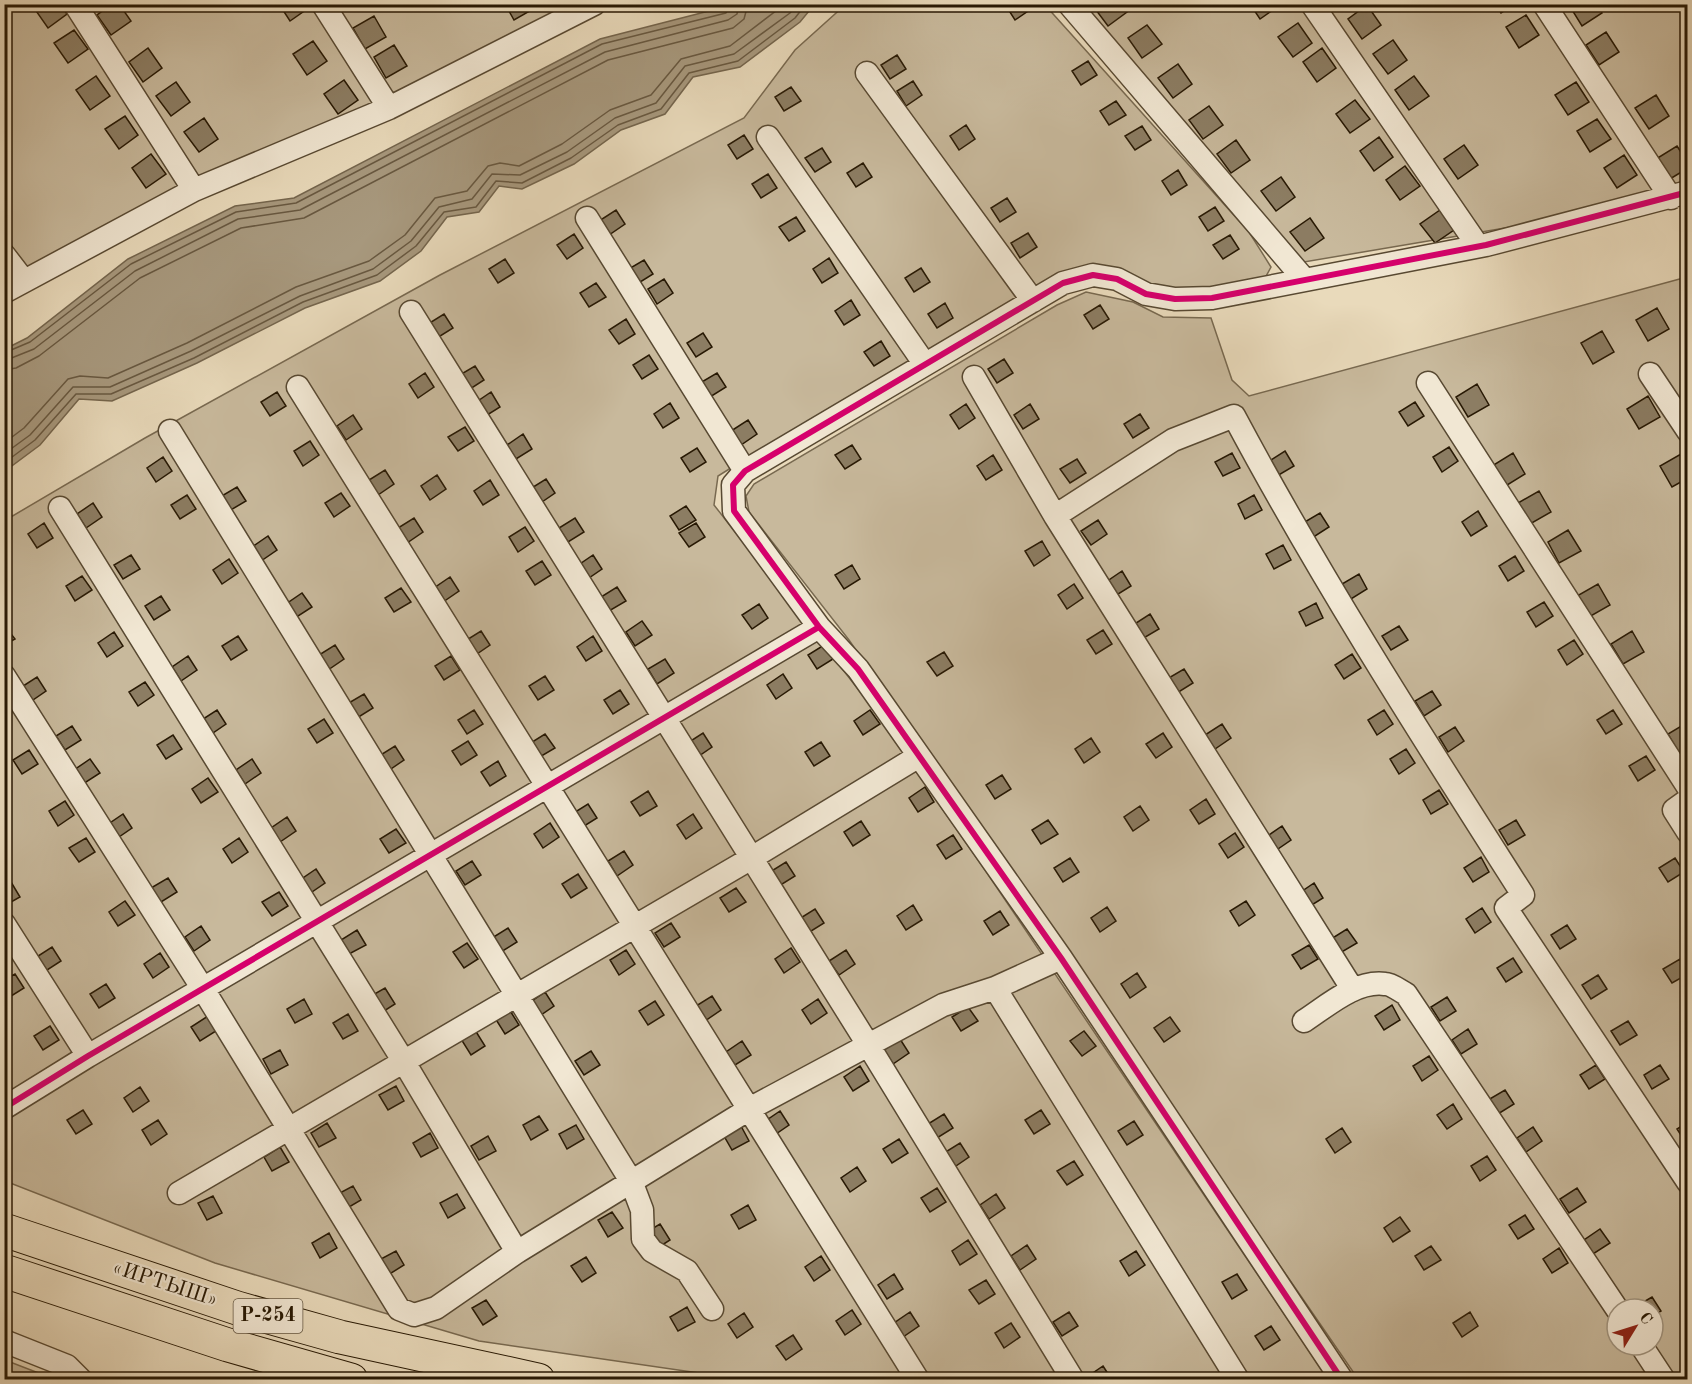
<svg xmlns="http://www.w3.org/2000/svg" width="1692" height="1384" viewBox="0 0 1692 1384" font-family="'Old Standard TT',serif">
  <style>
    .green { fill: #c8b99c; stroke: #786950; stroke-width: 1.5; fill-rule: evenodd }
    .water { fill: #a7987d; stroke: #74654d; stroke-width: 1.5 }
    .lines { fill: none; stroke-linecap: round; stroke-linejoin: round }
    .shore { stroke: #685840; stroke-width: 1.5 }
    .building { fill: #8c7d63; stroke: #281904; stroke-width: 1.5 }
    .minor-casing { stroke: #584932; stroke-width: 25 }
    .highway-casing { stroke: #281904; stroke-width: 35 }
    .minor { stroke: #f1e7d3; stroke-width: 22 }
    .highway { stroke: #e9dabb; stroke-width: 33 }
    .cycleway-casing { stroke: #f1e7d3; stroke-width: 10 }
    .cycleway { stroke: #d6006c; stroke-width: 6 }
    .labels { text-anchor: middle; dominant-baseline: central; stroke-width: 4.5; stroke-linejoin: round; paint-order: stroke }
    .shield { fill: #f1e7d3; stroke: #645742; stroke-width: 1.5 }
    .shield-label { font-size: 20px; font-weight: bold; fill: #281904 }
    .street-label { font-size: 21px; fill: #281904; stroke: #f1e7d3 }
  </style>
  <rect width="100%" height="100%" fill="#e9dabb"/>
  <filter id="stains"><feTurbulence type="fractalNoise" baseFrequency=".00333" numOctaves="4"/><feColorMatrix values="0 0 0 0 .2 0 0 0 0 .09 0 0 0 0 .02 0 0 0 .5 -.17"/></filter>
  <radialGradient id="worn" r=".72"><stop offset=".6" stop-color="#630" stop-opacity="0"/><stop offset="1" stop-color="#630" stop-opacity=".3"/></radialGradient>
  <path class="green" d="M5,5H579L5,281Z
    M845,5H1045L1249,232L1271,267L1265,278L1184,293L1156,290L1110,267L750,456L718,476L714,505L865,698L987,873L1328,1379L747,1380L479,1341L215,1263L5,1181L4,521L145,438L440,275L744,118L795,50Z
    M1076,5H1687V192L1511,227L1298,263Z
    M1687,277V1379H1358L849,640L749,512L746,496L754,484L1057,305L1086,292L1133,302L1163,317L1211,318L1232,380L1249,396ZM1617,1309H1653V1345H1617Z
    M4,1360H5L54,1379H5Z"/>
  <path class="water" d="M736,4L814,5L800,22L740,67L693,77L665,114L621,130L574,164L522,189L499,186L479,212L447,217L421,251L380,281L305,308L197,363L112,401L79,399L40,445L5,471V349L27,338L128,259L235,206L294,198L600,39Z"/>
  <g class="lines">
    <path class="shore" d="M4,353L30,342L131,264L236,212L296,203L602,44L726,13L731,4
      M4,361L34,349L135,271L238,219L300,210L605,52L728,20L737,14L739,4
      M4,370L16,368L39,356L140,278L241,228L304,218L608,60L733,28L744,19L748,4
      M4,443L24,428L68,379L80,376L108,378L187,343L296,287L369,261L405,235L435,198L467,191L488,166L500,163L519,166L562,144L610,110L651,95L681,59L730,46L785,4
      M4,454L30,435L73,387H110L191,351L300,296L373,269L411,241L439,207L472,199L492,174L520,175L567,152L615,118L656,103L685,66L734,54L790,13L797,4
      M4,463L35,440L76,394H111L194,358L303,302L377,275L416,246L444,212L476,207L496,181L522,183L571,158L618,125L661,109L689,73L738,61L795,18L806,4"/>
  </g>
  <path class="building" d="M39,4H60L67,14L48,28L34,8Z
    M112,4H119L131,21L111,35L97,15Z
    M279,4H308L310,7L290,21Z
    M505,4H533L535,8L514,20Z
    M1028,4L1031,9L1015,20L1006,6Z
    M1095,4H1122L1127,12L1108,26L1093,6Z
    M1250,4H1280V5L1260,19Z
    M1496,4H1515L1501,13Z
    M1597,4L1602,13L1582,26L1569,5Z
    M1367,5L1381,25L1362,39L1348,19Z
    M1526,15L1539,35L1519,48L1506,27Z
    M374,16L386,37L365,49L353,28Z
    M1298,23L1312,43L1293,57L1278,37Z
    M1147,25L1162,44L1142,58L1128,38Z
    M74,30L88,49L68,63L54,43Z
    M1606,32L1619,52L1599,65L1586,45Z
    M1393,40L1407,60L1388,74L1373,54Z
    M313,41L327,61L307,75L293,54Z
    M394,45L407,66L386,78L374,57Z
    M148,48L162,68L143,82L129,62Z
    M1322,48L1336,68L1317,82L1303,62Z
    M897,55L906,69L890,79L881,65Z
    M1088,61L1097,75L1081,85L1072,71Z
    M1178,64L1192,84L1173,98L1158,78Z
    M96,76L110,96L90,110L76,90Z
    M1414,76L1429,96L1409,110L1395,90Z
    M344,80L358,100L338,114L324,94Z
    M913,81L922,95L906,106L897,91Z
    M176,82L190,102L171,116L156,96Z
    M1576,82L1589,102L1568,115L1555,95Z
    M791,87L801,101L784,111L775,97Z
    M1656,95L1669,116L1649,129L1635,108Z
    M1355,100L1370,119L1350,133L1336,114Z
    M1116,101L1126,115L1109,125L1100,111Z
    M1209,106L1223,125L1203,139L1189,120Z
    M125,116L138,135L119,149L105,129Z
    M204,118L218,139L199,152L184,132Z
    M1597,119L1611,139L1590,152L1577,131Z
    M966,125L975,139L959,150L950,136Z
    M1142,126L1151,140L1135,150L1125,136Z
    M744,135L753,149L737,159L728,145Z
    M1379,137L1393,157L1374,171L1360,151Z
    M1236,140L1250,160L1231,173L1217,154Z
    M1464,145L1478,165L1458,179L1444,159Z
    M1677,146L1688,163V168L1670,179L1656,159Z
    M822,148L831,162L815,172L805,158Z
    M151,154L166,174L146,188L132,168Z
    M1624,155L1637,175L1617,188L1604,168Z
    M863,163L872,177L856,187L847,173Z
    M1405,166L1420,186L1400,200L1386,180Z
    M1178,170L1187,185L1171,195L1162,181Z
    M768,174L777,188L761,198L752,184Z
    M1281,177L1295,197L1276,211L1261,191Z
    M1007,198L1016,212L1000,222L991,208Z
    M1215,207L1224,221L1208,231L1199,217Z
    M616,210L625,224L609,235L599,221Z
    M1440,210L1454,230L1435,243L1420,224Z
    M796,217L805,231L789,241L779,227Z
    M1310,218L1324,238L1305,251L1290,232Z
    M1028,233L1037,247L1020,258L1011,243Z
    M574,234L583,248L567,259L557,245Z
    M1230,235L1239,249L1223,259L1213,245Z
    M829,258L838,273L822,283L813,269Z
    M505,259L514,273L498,283L489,269Z
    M644,260L653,274L637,284L627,270Z
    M921,268L930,282L914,292L905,278Z
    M664,279L673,293L657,304L648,289Z
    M596,283L606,297L589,307L580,293Z
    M851,300L860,315L844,325L835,311Z
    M945,303L953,318L937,328L928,314Z
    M1100,305L1109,319L1093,329L1084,315Z
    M1657,308L1669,329L1648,341L1636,320Z
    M444,314L453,328L437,338L428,324Z
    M626,319L635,334L619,344L609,330Z
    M1602,331L1614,352L1593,364L1581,343Z
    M703,333L712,347L696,357L687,343Z
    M881,341L890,356L874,366L864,352Z
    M649,355L658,369L642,379L633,365Z
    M1004,359L1013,373L997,383L988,369Z
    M475,366L484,380L467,391L458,376Z
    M425,373L434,387L418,398L409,384Z
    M717,373L726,387L710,397L700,383Z
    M1477,384L1489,405L1468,417L1456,397Z
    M277,392L286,406L270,416L261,402Z
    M491,392L500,407L484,417L475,403Z
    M1648,396L1660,417L1639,429L1627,409Z
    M1415,402L1424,416L1408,426L1399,412Z
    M670,403L679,418L663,428L654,414Z
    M966,404L975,418L959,429L950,415Z
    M1030,404L1039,419L1023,429L1014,415Z
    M1140,414L1149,428L1133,438L1124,424Z
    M353,415L362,429L346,440L337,426Z
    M748,420L757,434L741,445L731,431Z
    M465,427L474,441L458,451L448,437Z
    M523,434L532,449L516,459L507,445Z
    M310,441L319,455L303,466L294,451Z
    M852,445L861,459L845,469L835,455Z
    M1449,447L1458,461L1442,472L1433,457Z
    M697,448L706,462L690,472L681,458Z
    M1285,451L1294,466L1277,476L1268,462Z
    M1232,453L1240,468L1223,476L1215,462Z
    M1513,453L1525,474L1504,487L1492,466Z
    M1681,454L1688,465V478L1672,487L1660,466Z
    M993,455L1002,470L986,480L977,466Z
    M163,457L172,471L156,482L147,468Z
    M1077,459L1086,473L1070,483L1060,469Z
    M385,470L394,484L378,495L369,480Z
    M437,475L446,489L430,500L421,486Z
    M546,479L555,493L539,504L530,489Z
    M490,480L499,495L483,505L474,491Z
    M237,487L246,501L229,511L220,497Z
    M1539,491L1551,512L1530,524L1518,503Z
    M341,493L350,506L334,517L325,503Z
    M187,495L196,509L180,519L171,505Z
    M1254,495L1262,510L1245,519L1238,504Z
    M93,503L102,517L86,528L77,514Z
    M686,506L696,520L679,530L670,516Z
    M1478,511L1487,526L1471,536L1462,522Z
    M1320,513L1329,527L1312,538L1303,523Z
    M414,518L423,532L407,543L398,528Z
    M575,518L584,532L568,542L559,528Z
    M1098,520L1107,534L1091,545L1081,531Z
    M44,523L53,538L37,548L28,534Z
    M696,523L705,537L689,547L679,533Z
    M525,527L534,541L518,552L509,537Z
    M1568,530L1581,551L1559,563L1548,542Z
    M268,536L277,550L261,561L252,547Z
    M1042,541L1050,555L1034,566L1025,551Z
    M1283,545L1291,560L1274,569L1266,554Z
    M131,555L140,569L123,579L114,565Z
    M593,555L602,569L586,580L577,566Z
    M1515,556L1524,571L1508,581L1499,566Z
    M229,559L238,573L222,584L213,570Z
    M542,561L551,575L535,585L526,571Z
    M852,565L860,579L844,589L835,575Z
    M1122,571L1131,586L1115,596L1106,582Z
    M1359,574L1367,589L1351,599L1342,584Z
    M82,576L92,590L75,601L66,586Z
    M450,577L459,591L443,602L434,588Z
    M1074,584L1083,598L1067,609L1058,595Z
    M1598,584L1610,605L1589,617L1577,596Z
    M617,587L626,601L609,611L601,597Z
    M401,588L411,602L394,612L385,598Z
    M302,593L312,607L295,618L286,604Z
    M161,596L170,610L154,620L145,606Z
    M1544,602L1553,616L1536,627L1527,612Z
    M1316,603L1323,618L1306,626L1299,612Z
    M759,604L768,618L752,629L742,615Z
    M1150,614L1159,629L1142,639L1133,625Z
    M642,621L652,635L635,646L626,632Z
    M4,625L15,639L4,645Z
    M1399,626L1408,640L1391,650L1382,636Z
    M1103,630L1112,644L1096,654L1087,640Z
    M481,631L490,645L474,656L465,641Z
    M1632,631L1644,652L1623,664L1611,644Z
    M114,632L123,646L107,657L98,643Z
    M238,636L247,650L231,660L222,646Z
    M593,636L602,651L586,661L577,647Z
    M1574,640L1583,654L1567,665L1558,650Z
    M335,645L344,659L328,670L319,655Z
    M824,645L833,659L817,669L808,655Z
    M944,652L953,666L937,676L927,662Z
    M1352,654L1361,668L1344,679L1335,665Z
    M188,656L197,670L181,681L172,667Z
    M451,656L460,670L444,680L435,666Z
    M665,659L674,673L657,684L648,669Z
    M1184,669L1193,683L1177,693L1167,679Z
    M783,674L792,688L776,699L767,685Z
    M545,676L554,690L538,700L529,686Z
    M37,677L46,691L30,702L20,688Z
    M145,682L154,695L138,706L129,692Z
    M620,690L629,704L613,714L604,700Z
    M1432,691L1441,705L1424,716L1415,701Z
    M364,694L373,708L357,718L347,704Z
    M217,710L226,724L210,735L200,721Z
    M474,710L483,724L467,734L458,720Z
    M870,710L880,724L863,735L854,721Z
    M1384,710L1393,724L1377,735L1368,720Z
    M1613,710L1622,724L1606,734L1597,720Z
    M324,719L333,733L317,743L308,729Z
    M1688,722V750L1680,755L1668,734Z
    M1222,724L1231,738L1215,749L1205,735Z
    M72,726L81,740L65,750L56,736Z
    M1455,727L1464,741L1448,752L1439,737Z
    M703,733L712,747L696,758L686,744Z
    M1163,733L1172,747L1156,758L1146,744Z
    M545,734L555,748L538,758L529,744Z
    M173,735L182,749L166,759L157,745Z
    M1091,738L1100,752L1084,763L1075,749Z
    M468,741L477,755L461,765L452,751Z
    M821,742L830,756L814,766L805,752Z
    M395,746L404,760L388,771L379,756Z
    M1406,749L1415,763L1399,774L1390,759Z
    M29,750L38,764L22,774L13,760Z
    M1646,756L1655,770L1638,781L1629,766Z
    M90,759L100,773L83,784L74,770Z
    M252,759L261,773L245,784L236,770Z
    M498,761L506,776L490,786L481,772Z
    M1002,775L1011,789L995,799L986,785Z
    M208,778L218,792L201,803L192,789Z
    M925,787L934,802L918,812L909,798Z
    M1439,790L1448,804L1431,814L1423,800Z
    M648,791L657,806L640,816L631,802Z
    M1206,799L1215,814L1199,824L1190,810Z
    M65,801L74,815L58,826L49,811Z
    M588,804L597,818L581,828L572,814Z
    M1140,806L1149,820L1133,831L1124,817Z
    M123,814L132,828L116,839L107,825Z
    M693,814L702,828L686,839L677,825Z
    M287,817L296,831L280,842L271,828Z
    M1048,820L1058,834L1041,844L1032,830Z
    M1516,820L1525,835L1508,845L1499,830Z
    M861,821L870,835L853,846L844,832Z
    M550,823L559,837L543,848L534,834Z
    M1282,826L1291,840L1275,851L1266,837Z
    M396,829L406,843L389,853L380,839Z
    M1235,833L1244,847L1228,858L1219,844Z
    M953,835L962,849L946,859L937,845Z
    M86,838L95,852L79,862L69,848Z
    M239,838L248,852L232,863L223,849Z
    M624,851L633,865L617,876L608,861Z
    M1481,857L1489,872L1473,882L1464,868Z
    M1070,858L1079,872L1063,882L1054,868Z
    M1675,858L1684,872L1668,882L1659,868Z
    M472,861L481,875L465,885L456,871Z
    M786,862L795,876L779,886L770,872Z
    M316,869L325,883L309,894L300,880Z
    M578,874L587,888L571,898L562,884Z
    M168,878L177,892L161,902L151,888Z
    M11,882L20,897L4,906V886Z
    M1314,883L1323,898L1307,908L1298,894Z
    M736,888L746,902L729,912L720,898Z
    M279,892L288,906L272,916L262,902Z
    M125,901L135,915L118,926L109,912Z
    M1246,901L1255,915L1239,926L1230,911Z
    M913,905L922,920L906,930L897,916Z
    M1107,907L1116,921L1100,932L1091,918Z
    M1482,908L1491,922L1475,933L1466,919Z
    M815,909L824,923L808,933L799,919Z
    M1000,911L1009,925L993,935L984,921Z
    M671,923L680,937L664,947L655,933Z
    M1567,925L1576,939L1560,949L1551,935Z
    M201,926L210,940L194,951L185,937Z
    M508,928L517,942L501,952L492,938Z
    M1347,929L1357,943L1340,953L1331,939Z
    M357,930L366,945L349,954L341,940Z
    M467,943L478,959L464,968L453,952Z
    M1309,945L1318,959L1301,969L1292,955Z
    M52,947L61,961L44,972L35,958Z
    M791,948L800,962L784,973L775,959Z
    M626,950L635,964L619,975L610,960Z
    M846,950L855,964L839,975L829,961Z
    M160,953L169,967L153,978L144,964Z
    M1513,958L1522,972L1506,982L1497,968Z
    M1680,959L1688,974L1672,983L1663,969Z
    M1137,973L1146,987L1130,998L1121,984Z
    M15,974L24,988L8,998L4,993V980Z
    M1598,975L1607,989L1591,999L1582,985Z
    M106,984L115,998L99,1008L90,994Z
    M385,988L395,1004L381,1013L371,996Z
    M545,992L554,1006L538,1017L529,1003Z
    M712,996L721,1010L705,1021L696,1006Z
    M1447,997L1456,1011L1440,1021L1431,1007Z
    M304,999L312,1014L295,1023L287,1009Z
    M818,999L827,1013L811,1024L802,1010Z
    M655,1001L664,1015L648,1025L639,1011Z
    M1392,1005L1400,1020L1384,1030L1375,1016Z
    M968,1007L978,1021L961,1031L952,1017Z
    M509,1009L519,1025L505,1034L495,1018Z
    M348,1014L358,1031L343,1039L333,1023Z
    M208,1016L216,1031L200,1041L191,1027Z
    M1170,1017L1180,1031L1164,1042L1154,1028Z
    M1628,1021L1637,1035L1620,1045L1611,1031Z
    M50,1026L59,1040L43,1050L34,1036Z
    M1468,1029L1477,1044L1461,1054L1452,1040Z
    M475,1030L485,1046L471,1055L461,1039Z
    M1084,1031L1096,1046L1082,1056L1070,1041Z
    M900,1039L909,1053L893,1064L884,1050Z
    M742,1041L751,1055L735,1065L726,1052Z
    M280,1050L288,1065L271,1074L263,1059Z
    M591,1051L600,1065L584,1075L575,1061Z
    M1429,1056L1438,1070L1422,1081L1413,1066Z
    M1596,1065L1605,1079L1589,1089L1580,1075Z
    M1660,1065L1669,1079L1652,1089L1644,1075Z
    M860,1066L869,1081L853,1091L844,1077Z
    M396,1086L404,1101L388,1110L379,1095Z
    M140,1087L149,1101L133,1112L124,1098Z
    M1505,1090L1514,1104L1498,1114L1488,1100Z
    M1453,1104L1462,1119L1447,1129L1437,1115Z
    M83,1110L92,1124L76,1134L67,1120Z
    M1041,1110L1050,1124L1034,1134L1025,1120Z
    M780,1111L789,1125L773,1136L764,1122Z
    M944,1114L953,1128L937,1138L928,1124Z
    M539,1116L548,1130L531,1140L523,1125Z
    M158,1120L167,1134L151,1145L142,1130Z
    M1134,1121L1143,1135L1127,1145L1118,1131Z
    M1688,1122V1142L1686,1143L1677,1129Z
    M327,1123L336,1138L319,1147L311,1133Z
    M576,1125L584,1139L567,1149L559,1134Z
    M741,1126L749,1141L732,1150L724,1136Z
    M1533,1127L1542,1141L1526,1152L1517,1138Z
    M1342,1128L1351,1142L1335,1153L1326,1139Z
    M430,1133L438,1148L421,1157L413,1143Z
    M488,1136L496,1151L479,1160L471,1146Z
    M899,1139L908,1153L892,1163L883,1149Z
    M960,1143L969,1157L953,1168L944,1153Z
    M280,1147L289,1162L272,1171L264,1157Z
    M1487,1156L1496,1170L1480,1181L1471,1166Z
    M1074,1161L1083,1175L1067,1185L1057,1171Z
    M857,1167L866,1181L850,1192L841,1178Z
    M353,1186L361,1200L344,1210L336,1195Z
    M937,1188L946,1202L930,1212L921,1198Z
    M1577,1188L1586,1202L1569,1213L1560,1199Z
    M457,1194L465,1208L448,1218L440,1203Z
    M996,1194L1005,1208L989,1219L980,1205Z
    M213,1196L222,1213L207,1220L198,1203Z
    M748,1205L756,1220L739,1229L731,1215Z
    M612,1212L623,1228L608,1237L598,1220Z
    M1525,1215L1534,1229L1518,1239L1509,1225Z
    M1400,1217L1410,1231L1393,1242L1384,1228Z
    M660,1224L670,1240L656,1249L645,1233Z
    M1600,1229L1610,1243L1593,1254L1584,1240Z
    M329,1233L337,1248L320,1258L312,1243Z
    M968,1240L977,1254L960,1265L952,1251Z
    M1027,1245L1036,1259L1020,1270L1011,1256Z
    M1431,1246L1441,1260L1424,1270L1415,1256Z
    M1559,1248L1568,1263L1552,1273L1543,1259Z
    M396,1251L404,1265L388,1275L379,1260Z
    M1136,1251L1145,1265L1129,1276L1120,1261Z
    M821,1256L830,1270L814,1281L805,1267Z
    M586,1257L596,1273L582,1282L571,1266Z
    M894,1274L903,1289L887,1299L878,1285Z
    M1237,1274L1247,1290L1232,1299L1222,1282Z
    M986,1280L995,1294L979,1304L969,1290Z
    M1652,1297L1661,1311L1653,1316V1309H1637L1635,1307Z
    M486,1300L497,1316L483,1325L472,1308Z
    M687,1307L695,1322L678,1331L670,1317Z
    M852,1310L861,1324L845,1335L836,1321Z
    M910,1312L919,1326L903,1337L894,1323Z
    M1069,1312L1078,1326L1062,1336L1053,1322Z
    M1470,1312L1478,1326L1462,1337L1453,1323Z
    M744,1313L753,1327L737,1338L728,1324Z
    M1011,1323L1020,1337L1004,1348L995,1333Z
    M1271,1326L1280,1340L1264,1350L1255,1336Z
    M793,1335L802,1349L786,1360L776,1346Z
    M1103,1366L1112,1380H1089L1087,1377Z"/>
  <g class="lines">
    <defs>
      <path id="minor" d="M75,4L194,190
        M323,4L389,108
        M1069,4L1304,279
        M1312,4L1478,246
        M1544,4L1671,198
        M867,73L1033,301
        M768,137L924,363
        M587,218L745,471
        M4,255L24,281
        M4,292L194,190L389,108L594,4
        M411,312L867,1043L1073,1380
        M1650,374L1688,431
        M974,377L1055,516L1353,990
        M1428,383L1688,787
        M298,387L918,1380
        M170,431L631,1181L642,1210L643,1239L652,1251L687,1271L712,1309
        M60,508L404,1062L517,1252
        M1055,516L1173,440L1234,416C1322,581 1423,738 1523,895L1506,908L1688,1182
        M819,627L858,669L1061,958L1340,1377
        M4,676L203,989L399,1309L414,1315L436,1308L517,1252L751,1108L943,1005L995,988L1061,958
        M1688,800L1674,810L1688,832
        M4,924L88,1056
        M995,988L1238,1380
        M1304,1021C1327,1006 1356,980 1385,984C1392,984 1400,991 1406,994L1617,1309
        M4,1108L88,1056L819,627L734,511L733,485L745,471L1063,283L1093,275L1117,279L1146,294L1175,299L1212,298L1486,245L1688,192
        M179,1193L750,859L919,756
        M4,1341L67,1366L81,1380
        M1641,1345L1664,1380"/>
      <path id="highway" d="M4,1230L237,1308L340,1337L538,1380
        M4,1271L228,1345L351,1380"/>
    </defs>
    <use href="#minor" class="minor-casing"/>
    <use href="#highway" class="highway-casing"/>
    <use href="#minor" class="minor"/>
    <use href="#highway" class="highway"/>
    <defs>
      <path id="cycleway" d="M819,627L858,669L1061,958L1340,1377
        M4,1108L88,1056L819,627L734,511L733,485L745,471L1063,283L1093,275L1117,279L1146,294L1175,299L1212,298L1486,245L1688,192"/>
    </defs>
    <use href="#cycleway" class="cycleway-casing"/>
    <use href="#cycleway" class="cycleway"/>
  </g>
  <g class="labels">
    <rect class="shield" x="233.5" y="1299" width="69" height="34" rx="4.5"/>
    <g class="shield-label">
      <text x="268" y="1316">Р-254</text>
    </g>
    <g class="street-label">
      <text transform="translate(165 1284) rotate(18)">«ИРТЫШ»</text>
    </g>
  </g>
  <rect width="1692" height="1384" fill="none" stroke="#e9dabb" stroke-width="24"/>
  <rect x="6" y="6" width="1680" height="1372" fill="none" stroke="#281904" stroke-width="3"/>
  <rect x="12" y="12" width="1668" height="1360" fill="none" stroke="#281904" stroke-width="1.5"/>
  <g transform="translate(1635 1327) rotate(52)"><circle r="28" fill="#f1e7d3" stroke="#a19580" stroke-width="1.5"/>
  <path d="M0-4.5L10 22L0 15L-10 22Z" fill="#8f2418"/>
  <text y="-9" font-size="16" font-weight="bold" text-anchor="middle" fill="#281904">С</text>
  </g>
  <rect width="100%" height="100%" filter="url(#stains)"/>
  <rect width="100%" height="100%" fill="url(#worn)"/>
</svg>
